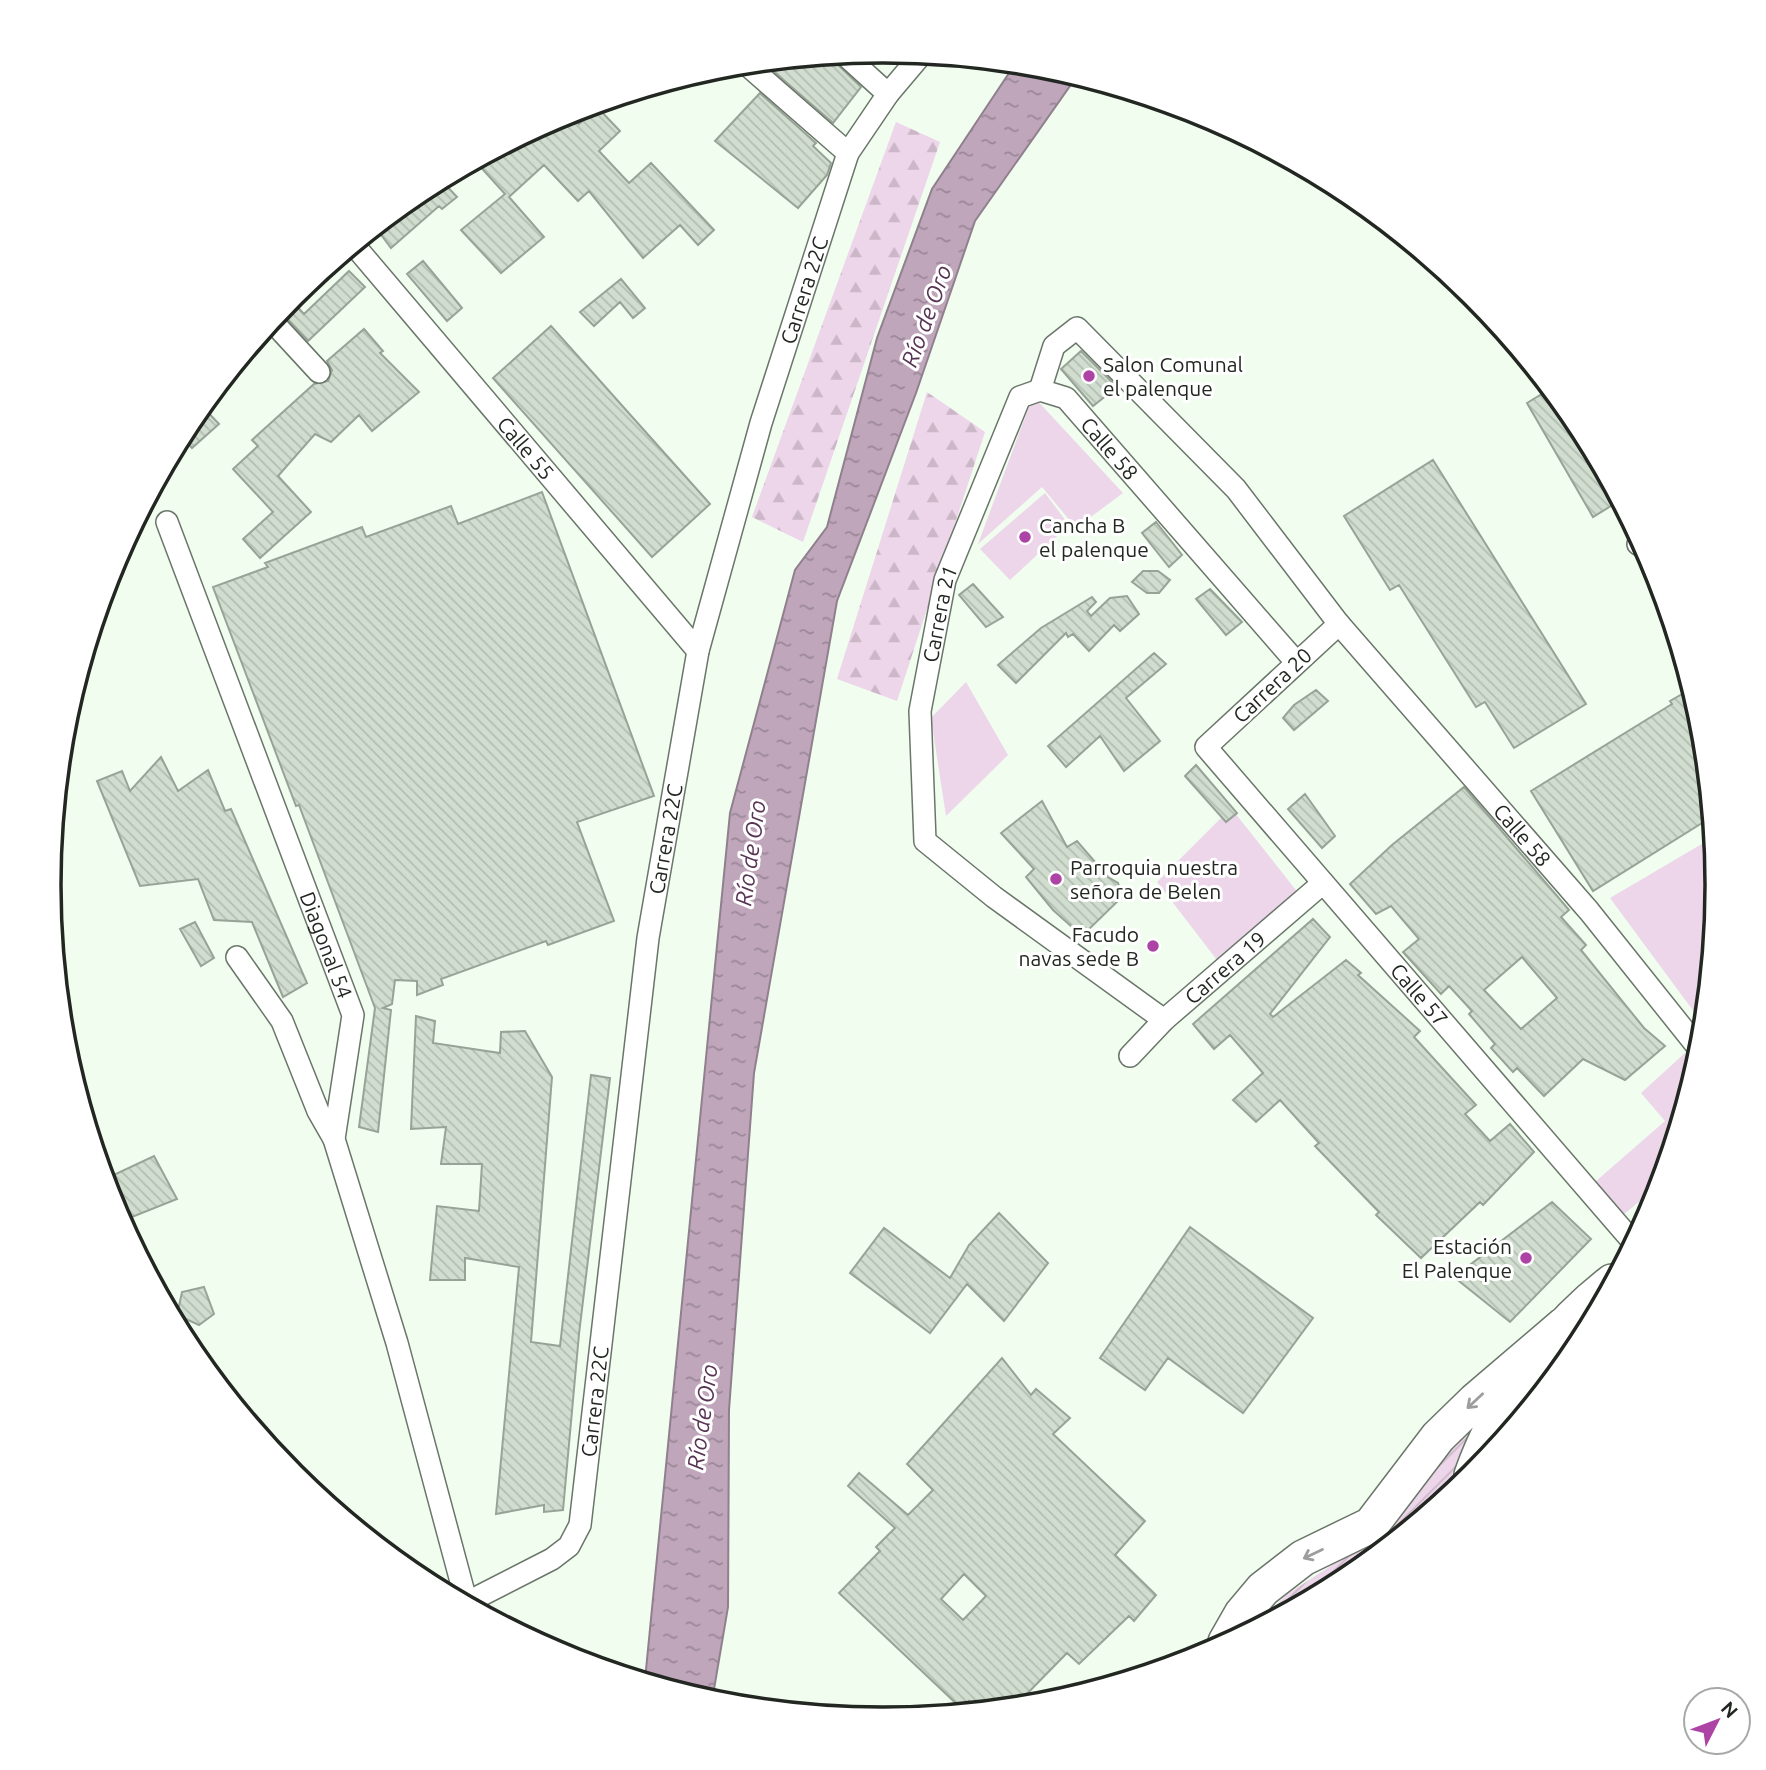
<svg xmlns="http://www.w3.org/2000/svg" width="1766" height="1770" viewBox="0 0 1766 1770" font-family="Ubuntu,sans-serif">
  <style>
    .forest { fill: url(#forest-firs) }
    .park { fill: #edd5ea }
    .garden { fill: url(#garden-furrows) }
    .water { fill: url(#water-ripples); stroke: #90808d; stroke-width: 2 }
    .building { fill: url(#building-back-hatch); stroke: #97a396; stroke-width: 2; fill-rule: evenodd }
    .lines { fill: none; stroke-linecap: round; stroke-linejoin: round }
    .minor-casing { stroke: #6a7669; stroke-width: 24 }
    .trunk-casing { stroke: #6a7669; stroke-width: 38 }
    .minor { stroke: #fff; stroke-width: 21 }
    .trunk { stroke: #fff; stroke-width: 35 }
    .oneway { stroke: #9c9e9c }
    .poi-dot { fill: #ac43a5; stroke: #fff; stroke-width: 2.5 }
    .labels { text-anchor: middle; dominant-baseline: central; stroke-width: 6; stroke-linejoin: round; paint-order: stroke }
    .street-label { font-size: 21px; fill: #232722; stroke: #fff }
    .poi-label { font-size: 21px; fill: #232722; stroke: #fff; text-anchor: start }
    .water-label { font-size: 23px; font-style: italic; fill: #573454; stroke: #fff }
    .rim { fill: none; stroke: #232722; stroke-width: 3.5 }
  </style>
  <defs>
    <pattern id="forest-firs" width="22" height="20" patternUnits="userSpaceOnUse" patternTransform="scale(1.75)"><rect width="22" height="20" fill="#edd5ea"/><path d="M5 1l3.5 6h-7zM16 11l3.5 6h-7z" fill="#cbb7c8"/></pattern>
    <pattern id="garden-furrows" width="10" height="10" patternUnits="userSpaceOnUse" patternTransform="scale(1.75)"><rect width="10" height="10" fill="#edd5ea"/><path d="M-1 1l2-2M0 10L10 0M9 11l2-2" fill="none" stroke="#cbb7c8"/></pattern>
    <pattern id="water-ripples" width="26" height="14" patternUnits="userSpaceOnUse" patternTransform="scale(1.75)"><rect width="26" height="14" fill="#bfa6bb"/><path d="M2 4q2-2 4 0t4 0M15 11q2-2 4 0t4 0" fill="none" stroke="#9b8798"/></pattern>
    <pattern id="building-back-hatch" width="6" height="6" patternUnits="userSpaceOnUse" patternTransform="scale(1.75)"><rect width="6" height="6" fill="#d0ddcf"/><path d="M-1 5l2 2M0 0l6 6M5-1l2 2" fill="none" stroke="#b2beb1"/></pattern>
  </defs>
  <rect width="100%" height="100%" fill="#f0fdef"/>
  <path class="forest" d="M896,122L940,142L803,542L752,517Z
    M927,392L985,432L897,701L837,679Z"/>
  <path class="park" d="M1033,396L1123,493L1076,528L1042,487L978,544Z
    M1045,493L1069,525L1010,580L980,549Z
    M966,682L1008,755L946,816L931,718Z
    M1231,808L1299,894L1217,960L1157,882Z
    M1712,838L1717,885L1703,1024L1610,898Z
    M1685,1053L1696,1065L1675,1132L1667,1124L1675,1134L1660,1184L1622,1216L1595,1182L1665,1121L1641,1093Z"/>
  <path class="garden" d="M1477,1423L1449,1495L1346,1579L1254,1628L1286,1595L1343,1558L1383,1538L1438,1465Z"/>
  <path class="water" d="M1015,64L1046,67L1077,76L975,221L916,393L837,601L754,1073L729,1410L728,1607L712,1701L645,1680L730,813L795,570L827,527L877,338L932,189Z"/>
  <path class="building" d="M829,56L861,87L833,123L764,63Z
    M760,93L816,143L813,146L831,163L827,175L798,208L715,141Z
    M597,107L620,131L599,151L629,183L651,163L714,230L698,245L680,225L643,258L589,191L578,201L544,165L509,197L544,237L501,273L461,230L505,194L476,162L564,114L569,113L579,124Z
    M441,180L457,197L442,209L439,206L391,248L376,228L420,191Z
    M423,261L462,308L447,321L407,274Z
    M349,271L365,287L308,341L280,311L290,299L304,314Z
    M621,279L645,308L633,318L620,302L594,326L580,312Z
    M551,326L710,504L652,557L493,378Z
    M364,329L383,351L380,353L419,392L372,431L359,415L331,442L315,434L278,476L311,512L260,558L243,539L273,512L233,469L258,446L252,440L314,384L328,381L332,370L327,361Z
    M1081,351L1117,387L1093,406L1061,369Z
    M1550,389L1577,422L1619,501L1593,517L1527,403Z
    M202,406L219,424L192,448L182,437Z
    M1433,460L1586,704L1514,748L1485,702L1476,707L1399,585L1390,590L1344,516Z
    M542,492L654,796L577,822L614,921L548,945L546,941L441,979L443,985L417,995V981L395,980L392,1004L383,1008L391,1010L378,1132L359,1127L375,1008L299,805L296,806L213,587L268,567L265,563L362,527L366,537L451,506L458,524Z
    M1156,522L1182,555L1169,567L1142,533Z
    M1143,571H1158L1170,580L1159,593H1147L1132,582Z
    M973,584L1003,617L986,627L959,595Z
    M1210,589L1242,622L1226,635L1196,599Z
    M1127,596L1139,614L1120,631L1114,625L1089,651L1073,634L1068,637L1066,633L1016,683L998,665L1041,628L1092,597L1096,602L1087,611L1091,616L1110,598Z
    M1154,653L1166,664L1126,698L1160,741L1124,771L1100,736L1066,767L1048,746Z
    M1691,689L1701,723L1710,818L1593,891L1531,791L1672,704L1670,701Z
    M1316,690L1328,701L1294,730L1283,718L1294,705Z
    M161,757L178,791L208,770L225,811L231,809L307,983L283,997L252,922L214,920L198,879L140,886L97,781L122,771L130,791Z
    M1196,765L1237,813L1226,822L1185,776Z
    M1464,787L1569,910L1561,917L1586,945L1581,950L1644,1028L1665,1046L1625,1080L1583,1059L1544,1096L1517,1068L1513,1072L1491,1048L1495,1044L1469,1014L1472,1011L1449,986L1441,994L1403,952L1419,939L1391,906L1376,914L1350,884L1392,845ZM1522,957L1557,998L1521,1029L1484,990Z
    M1305,794L1335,836L1322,848L1288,809Z
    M1042,801L1067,847L1077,841L1108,877L1118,883L1122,897L1082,936L1053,910L1026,877L1034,869L1001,833Z
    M1313,919L1330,937L1270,1014L1273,1017L1346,960L1361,973L1358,975L1420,1031L1414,1037L1476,1105L1465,1114L1490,1141L1510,1124L1534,1152L1483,1205L1480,1202L1421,1258L1376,1215L1379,1212L1315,1146L1319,1143L1280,1100L1256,1122L1233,1100L1263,1073L1230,1035L1214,1049L1193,1024Z
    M195,922L214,958L201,966L180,929Z
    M416,1016L435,1021L433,1043L500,1053L501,1032L525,1031L552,1077L531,1342L560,1346L591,1075L610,1078L579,1334L563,1510L544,1512V1505L496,1514L519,1267L465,1258V1280H430L437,1206L479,1211L482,1164H441L446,1127L411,1129Z
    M154,1156L177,1199L122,1221L105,1179Z
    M1552,1202L1591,1239L1510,1322L1454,1277Z
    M999,1213L1048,1263L1004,1321L967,1284L930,1333L850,1273L884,1228L950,1278L969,1245Z
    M1190,1227L1313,1318L1243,1413L1168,1358L1145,1390L1100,1358Z
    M204,1287L214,1314L199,1325L177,1315L182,1292Z
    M1002,1358L1031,1395L1036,1389L1070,1418L1053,1434L1145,1521L1115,1555L1156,1595L1134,1621L1129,1616L1079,1664L1067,1653L1015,1706L978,1710L969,1701L962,1709L839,1593L880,1551L876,1547L895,1528L848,1486L859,1473L908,1515L933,1490L907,1464ZM964,1574L986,1596L963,1620L941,1599Z"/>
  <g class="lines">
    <defs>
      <g id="minor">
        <path d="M845,55L888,94"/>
        <path d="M746,64L848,153"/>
        <path id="s1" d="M354,245L698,651"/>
        <path d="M272,321L319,372"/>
        <path id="s2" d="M1040,390L1054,346L1077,328L1236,489L1339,624L1589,911L1700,1050"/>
        <path id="s3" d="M167,522L353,1015L334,1139L397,1343L467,1604"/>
        <path d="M1638,544L1641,542"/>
        <path id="s4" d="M1339,624L1206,747L1633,1242"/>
        <path d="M237,957L282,1021L318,1111L334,1139"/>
        <path id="s5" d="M1164,1020L994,897L925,841L920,711L945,580L1020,397L1040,390L1066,398L1296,662"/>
        <path id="s6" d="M1130,1056L1164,1020L1323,883"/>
        <path id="s7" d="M466,1603L552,1559L569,1546L580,1525L648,938L698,651L761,423L848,153L888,94L921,55"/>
      </g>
      <path id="trunk" d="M1472,1475C1498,1401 1550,1330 1612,1282
        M1226,1642L1242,1614L1263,1589L1303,1558L1371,1525L1438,1437L1475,1401L1564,1325"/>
    </defs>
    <use href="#minor" class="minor-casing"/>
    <use href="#trunk" class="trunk-casing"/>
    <use href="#minor" class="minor"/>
    <use href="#trunk" class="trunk"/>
  </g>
  <defs><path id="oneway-shaft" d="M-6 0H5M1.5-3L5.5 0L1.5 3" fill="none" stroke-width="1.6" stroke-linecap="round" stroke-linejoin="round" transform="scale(1.75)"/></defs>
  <g class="oneway">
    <use href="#oneway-shaft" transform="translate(1475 1401) rotate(137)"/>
    <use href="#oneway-shaft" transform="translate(1313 1554) rotate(154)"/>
  </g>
  <g class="poi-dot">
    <circle cx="1089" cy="376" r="7"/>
    <circle cx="1025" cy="537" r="7"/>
    <circle cx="1056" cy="879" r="7"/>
    <circle cx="1153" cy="946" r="7"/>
    <circle cx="1526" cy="1258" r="7"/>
  </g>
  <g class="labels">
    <g class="street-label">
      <text stroke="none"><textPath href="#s7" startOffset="1400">Carrera 22C</textPath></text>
      <text stroke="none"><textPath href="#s1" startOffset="266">Calle 55</textPath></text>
      <text stroke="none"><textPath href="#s5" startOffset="875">Calle 58</textPath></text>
      <text stroke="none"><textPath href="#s5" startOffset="528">Carrera 21</textPath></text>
      <text transform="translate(1272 685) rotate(-43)">Carrera 20</text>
      <text stroke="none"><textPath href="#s2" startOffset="751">Calle 58</textPath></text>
      <text stroke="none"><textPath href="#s7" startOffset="833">Carrera 22C</textPath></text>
      <text stroke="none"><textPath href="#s3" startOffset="452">Diagonal 54</textPath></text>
      <text stroke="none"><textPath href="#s6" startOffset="130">Carrera 19</textPath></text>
      <text stroke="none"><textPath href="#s4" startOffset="508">Calle 57</textPath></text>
      <text stroke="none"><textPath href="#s7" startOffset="266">Carrera 22C</textPath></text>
    </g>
    <g class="poi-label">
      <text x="1103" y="364">Salon Comunal<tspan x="1103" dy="24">el palenque</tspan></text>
      <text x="1039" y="525">Cancha B<tspan x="1039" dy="24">el palenque</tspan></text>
      <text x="1070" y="867">Parroquia nuestra<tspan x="1070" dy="24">señora de Belen</tspan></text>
      <text x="1139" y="934" text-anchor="end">Facudo<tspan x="1139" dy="24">navas sede B</tspan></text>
      <text x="1512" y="1246" text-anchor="end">Estación<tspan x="1512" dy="24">El Palenque</tspan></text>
    </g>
    <g class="water-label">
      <text transform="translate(926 316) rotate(-70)">Río de Oro</text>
      <text transform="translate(750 853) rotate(-82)">Río de Oro</text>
      <text transform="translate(702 1417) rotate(-82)">Río de Oro</text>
    </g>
  </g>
  <path d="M0 0H1766V1770H0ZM61 885a822 822 0 1 1 1644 0a822 822 0 1 1-1644 0Z" fill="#fff" fill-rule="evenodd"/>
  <path class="rim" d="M61 885a822 822 0 1 1 1644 0a822 822 0 1 1-1644 0Z"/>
  <g transform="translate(1717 1721) rotate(48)"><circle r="33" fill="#ffffff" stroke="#a7a9a7" stroke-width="2"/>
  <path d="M0-5L12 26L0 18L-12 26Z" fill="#ac43a5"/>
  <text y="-10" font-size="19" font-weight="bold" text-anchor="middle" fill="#232722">N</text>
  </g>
</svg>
